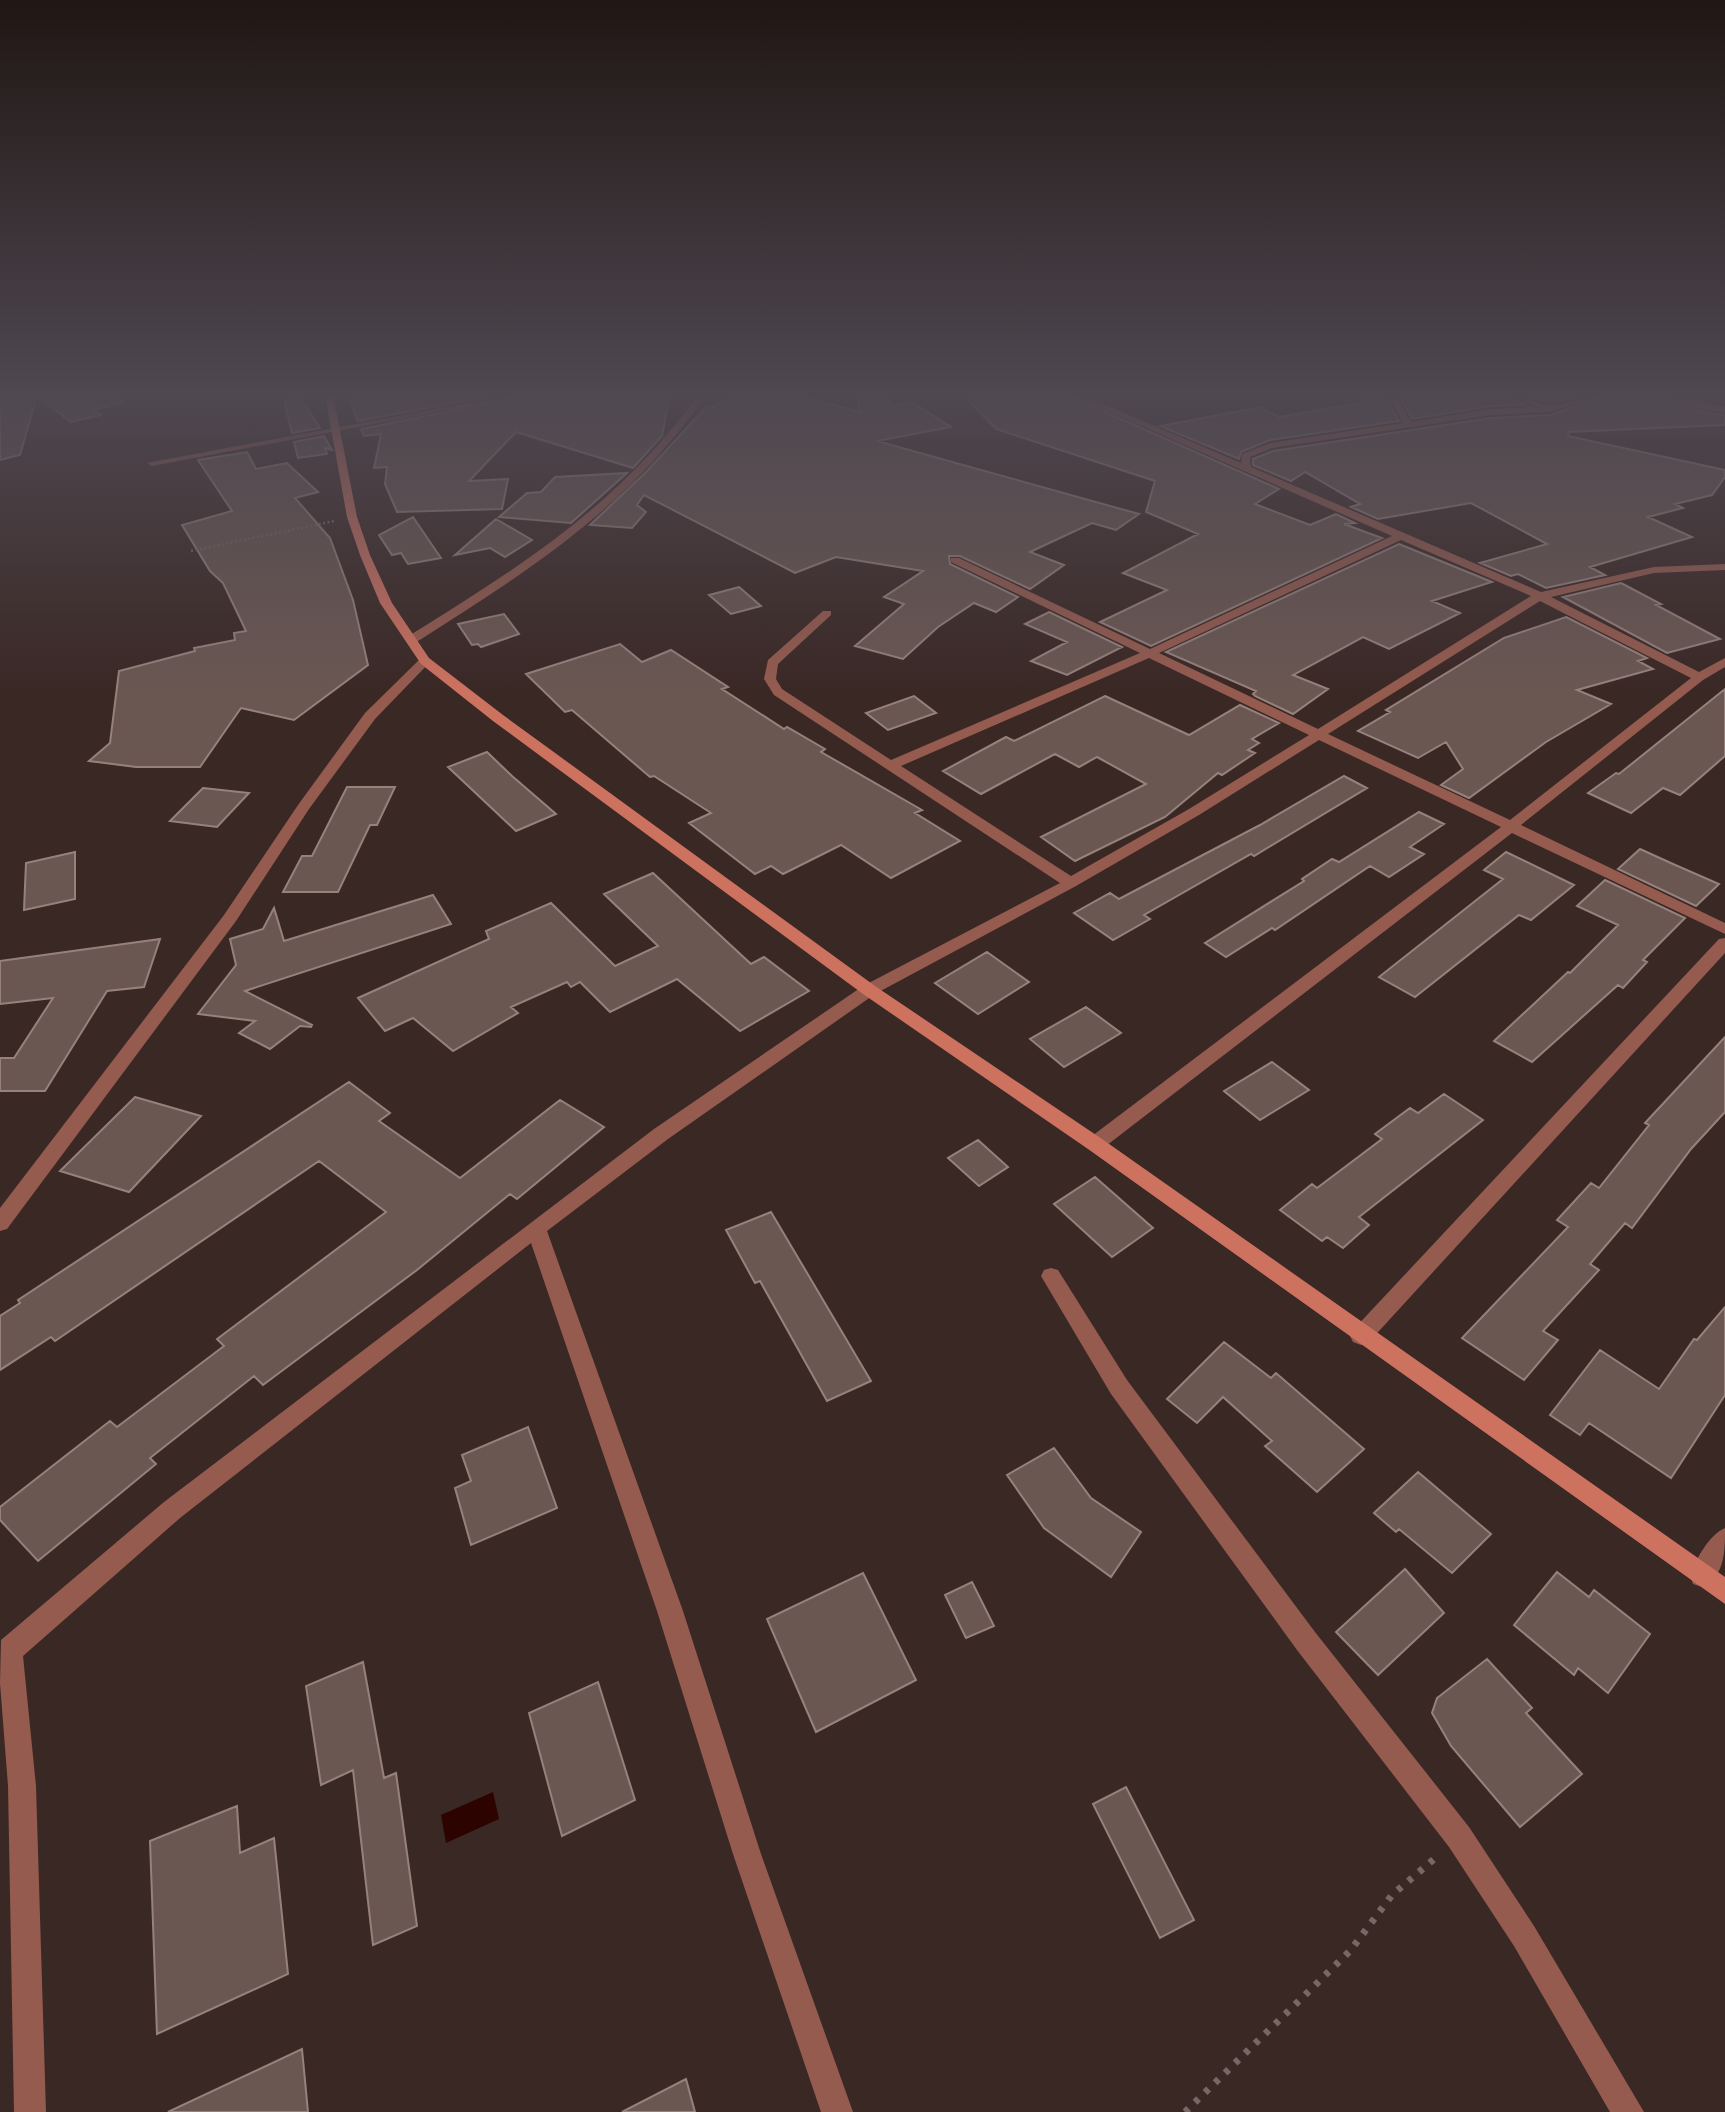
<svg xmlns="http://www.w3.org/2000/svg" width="1725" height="2112" viewBox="0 0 1725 2112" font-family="Karla,sans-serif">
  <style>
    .water { fill: #2d0300 }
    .building { fill: #6a5752; stroke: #96817d; stroke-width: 2 }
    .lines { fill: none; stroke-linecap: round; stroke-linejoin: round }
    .path-far1 { stroke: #786865; stroke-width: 2.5; stroke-dasharray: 2 2.5; stroke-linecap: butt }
    .path { stroke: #786865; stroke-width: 7; stroke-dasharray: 5 9; stroke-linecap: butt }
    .street { fill: #955b4f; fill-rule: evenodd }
    .secondary { fill: #ce7260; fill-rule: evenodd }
  </style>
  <rect width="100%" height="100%" fill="#3a2825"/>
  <path class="water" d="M493,1792L499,1819L446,1843L441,1815Z"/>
  <path class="building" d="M0,395H123L124,402L94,410L101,415L71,422L37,396L20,455L0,460Z
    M283,395H299L320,428L292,433Z
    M372,395H496L358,421L348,398Z
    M531,395H670L662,436L633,468L516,432L469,481L508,479L502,509L397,512L385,484L387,467L374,468L381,434L364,436L361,429Z
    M727,395H798L860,412L856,395H887L891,406L912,402L951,427L877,441L1139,514L1116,530L1092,523L1030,552L1064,565L1030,589L960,556H949L950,564L1018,597L996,612L974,603L938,627L903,659L855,646L904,604L884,597L923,571L836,557L795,573L644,495L637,505L646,512L632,528L590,525L646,472L707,406L714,407Z
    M963,395H1067L1279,489L1255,504L1310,525L1336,514L1355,523L1344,524L1382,538L1151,646L1100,622L1167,590L1123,573L1198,534L1146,512L1155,481L996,429Z
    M1357,395H1385L1399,421L1270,440L1241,452L1239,459L1160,426L1260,407L1279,417L1371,401Z
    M1399,395H1508L1526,405L1491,406L1412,419Z
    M1524,395H1586L1549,403Z
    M1608,395H1662L1703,412L1725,415V425L1569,432L1568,436L1725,470V477L1712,495L1675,504L1683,508L1648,517L1692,537L1590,567L1605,575L1546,588L1518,574L1511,576L1480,563L1547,544L1471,503L1378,519L1351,507L1360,504L1305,472L1291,481L1253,465V459L1273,451L1491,418L1550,415Z
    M324,436L332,450L325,448L327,454L298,458L294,442Z
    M247,452L256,469L287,463L318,492L295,498L330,538L353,600L368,665L294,720L241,708L200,767H136L89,761L110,743L119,671L195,651L194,648L235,640L234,633L246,631L223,583L210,571L182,525L232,511L198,460Z
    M627,473L571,523L499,517L527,493L541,492L555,477Z
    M413,517L441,558L408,564L401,553L392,555L379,535Z
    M496,519L532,540L505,557L490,548L455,555Z
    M1399,544L1492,582L1432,601L1460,613L1389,649L1363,637L1293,675L1328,689L1293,714L1255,696L1253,694L1256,691L1166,652Z
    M1621,583L1661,604L1656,605L1720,639L1667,653L1563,597Z
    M739,587L761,606L731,614L709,595Z
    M1049,612L1122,647L1067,675L1031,661L1067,642L1025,624Z
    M504,614L519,634L481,647L478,644L472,645L458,624Z
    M1566,617L1647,658L1638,661L1653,669L1577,690L1611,704L1546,742L1469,798L1441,785L1463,769L1446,742L1418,758L1358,731L1390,712L1386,710L1504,638Z
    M620,644L642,662L671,650L728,687L722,689L784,729L787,727L825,749L821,752L922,810L915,813L960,841L891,878L841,845L783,874L771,866L755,874L689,823L711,813L654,776L650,777L572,710L565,712L526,674Z
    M1725,689V756L1680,795L1663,788L1631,813L1588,793L1616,773L1619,774Z
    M914,696L936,713L888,730L866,713Z
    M1105,696L1189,735L1240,705L1279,723L1252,739L1259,743L1248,750L1255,753L1222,775L1218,773L1165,817L1075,861L1041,837L1146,784L1097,757L1079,767L1055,754L981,794L943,771L1006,737L1014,741Z
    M487,752L512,776L556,814L516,831L448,767Z
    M1344,776L1367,788L1254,856L1251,854L1144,915L1150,919L1113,940L1074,913L1110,893L1119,899L1260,825Z
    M347,787H395L377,825H370L338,892H283L302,856H312Z
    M203,788L249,793L217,827L170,821Z
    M1419,812L1444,824L1410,847L1424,854L1389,877L1370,866L1275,930L1272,928L1226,957L1205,943L1304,881L1302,879L1332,859L1339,862Z
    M1640,849L1673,864L1719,884L1696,906L1618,869Z
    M75,852V899L24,910L26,863Z
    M1506,852L1574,885L1531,920L1519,915L1415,997L1379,977L1503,879L1484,870Z
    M653,873L751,964L764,957L809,991L740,1031L677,979L610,1012L580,982L571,987L567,982L511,1007L518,1013L453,1051L413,1018L385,1031L358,998L489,939L486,931L551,903L615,966L658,946L604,894Z
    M1605,880L1685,918L1643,960L1647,962L1623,988L1618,985L1532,1062L1494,1041L1568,972L1570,973L1618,925L1577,906Z
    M433,895L451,924L245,991L312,1025L311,1027L300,1026L270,1049L239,1033L255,1021L198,1014L236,965L230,939L263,929L274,908L284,941Z
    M160,939L144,987L107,991L45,1091H0V1058H14L53,998L0,1004V961Z
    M987,952L1029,982L978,1014L935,983Z
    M1086,1007L1121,1033L1064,1067L1030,1039Z
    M1725,1037V1112L1691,1149L1632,1228L1625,1223L1590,1264L1599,1270L1543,1331L1558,1340L1524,1380L1462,1338L1568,1227L1557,1220L1591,1183L1599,1188L1649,1125L1645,1123Z
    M1272,1062L1309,1090L1260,1120L1224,1091Z
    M349,1082L390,1113L379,1121L460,1178L560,1100L604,1127L517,1199L510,1194L417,1270L263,1385L254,1376L150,1458L156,1464L38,1561L0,1520V1507L110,1421L117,1427L224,1346L217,1339L386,1212L319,1161L55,1341L51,1337L0,1370V1316L20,1303L18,1300Z
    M1444,1094L1483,1120L1359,1217L1369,1225L1343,1248L1327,1237L1322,1241L1280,1210L1312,1184L1317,1188L1382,1139L1375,1134L1410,1108L1418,1113Z
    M135,1097L201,1116L129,1192L60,1171Z
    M978,1140L1008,1167L979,1186L948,1158Z
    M1095,1177L1153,1228L1112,1257L1054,1204Z
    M771,1212L871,1381L827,1401L760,1281L755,1283L726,1230Z
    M1725,1307V1395L1671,1478L1589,1423L1580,1435L1550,1415L1600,1350L1659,1389L1694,1339L1697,1340Z
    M1224,1342L1271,1378L1276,1373L1364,1449L1317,1492L1265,1446L1272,1441L1223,1397L1197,1423L1167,1399Z
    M528,1427L557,1508L471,1545L455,1488L471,1481L462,1455Z
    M1054,1448L1091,1498L1141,1532L1111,1577L1044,1528L1007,1475Z
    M1418,1472L1491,1534L1452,1573L1399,1529L1396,1532L1374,1513Z
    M1405,1569L1444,1613L1378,1675L1336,1632Z
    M1557,1572L1589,1597L1594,1590L1650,1634L1608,1693L1578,1668L1574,1675L1514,1625Z
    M863,1573L916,1680L816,1732L767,1619Z
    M972,1582L994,1626L966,1638L945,1595Z
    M1487,1659L1532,1708L1526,1713L1582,1774L1520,1827L1451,1746L1432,1713L1437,1698Z
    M363,1662L384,1778L396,1773L417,1926L373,1945L353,1770L321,1785L306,1686Z
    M598,1682L635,1800L562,1836L529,1713Z
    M1126,1787L1194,1920L1160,1938L1093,1804Z
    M237,1806L240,1853L274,1838L288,1974L157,2034L150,1841Z
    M302,2049L308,2112H168Z
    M686,2079L695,2112H622Z"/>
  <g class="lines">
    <path class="path-far1" d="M191,551L334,521"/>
    <path class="path" d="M1185,2112L1350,1951L1392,1895L1440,1854"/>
    <path class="street" d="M510,395H528L152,466L147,463Z
      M698,395H706C626,510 531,569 415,643H407V637C520,567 619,505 698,395Z
      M1071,395H1082L1241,463L1242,454L1270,443L1403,423L1388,395H1396L1411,422L1491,409L1538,407L1510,395C1525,395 1541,407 1554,405C1572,403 1587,395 1605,395L1550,412L1491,415L1272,448L1250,457L1251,467L1541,592L1654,567L1725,564V570L1654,573L1551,597L1699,672L1725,658V667L1703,680L1521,825L1725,923V934L1512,833L1102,1149H1088L1086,1144L1088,1139L1501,827L1319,740L1199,815L1076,886L875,994L668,1139L547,1231L683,1611L761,1854L853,2112H821L733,1854L657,1611L531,1243L180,1518L23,1656L36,1786L46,2112H14L8,1786L0,1683L1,1640L164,1502L654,1129L863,986L1060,883L774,695L764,679L768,660L823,611H831V615L778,664L776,679L782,689L891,760L1140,653L951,562V558H959L1150,649L1392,536ZM1401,540L1531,596L1318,729L1159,653ZM1540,601L1691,678L1510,820L1328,734ZM1149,658L1309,735L1189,809L1071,876L901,766Z
      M1664,395C1685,395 1704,405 1725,407V413L1704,410Z
      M421,658L431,661L375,719L309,809L236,921L7,1229L0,1231V1208L224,915L298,805L365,713Z
      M1725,938V953L1369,1342L1361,1345L1353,1342L1350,1336L1353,1330L1719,939Z
      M1051,1268L1058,1270L1127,1380L1315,1632L1469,1827L1534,1926L1644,2112H1610L1514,1946L1449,1847L1297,1650L1111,1394L1041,1276L1044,1270Z
      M1725,1528C1725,1551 1725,1577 1702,1587L1693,1584L1690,1575C1696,1559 1709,1535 1725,1528Z"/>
    <path class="secondary" d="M325,395H333L357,517L370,555L392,603L429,658L503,715L875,986L1102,1139L1725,1577V1604L1088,1149L863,994L493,721L421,664L380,603L360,555L347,517Z"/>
  </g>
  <linearGradient id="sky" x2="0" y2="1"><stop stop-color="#201614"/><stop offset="0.57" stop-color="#4f4851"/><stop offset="1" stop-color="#4f4851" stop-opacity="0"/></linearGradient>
  <rect width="1725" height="691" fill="url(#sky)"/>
</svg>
